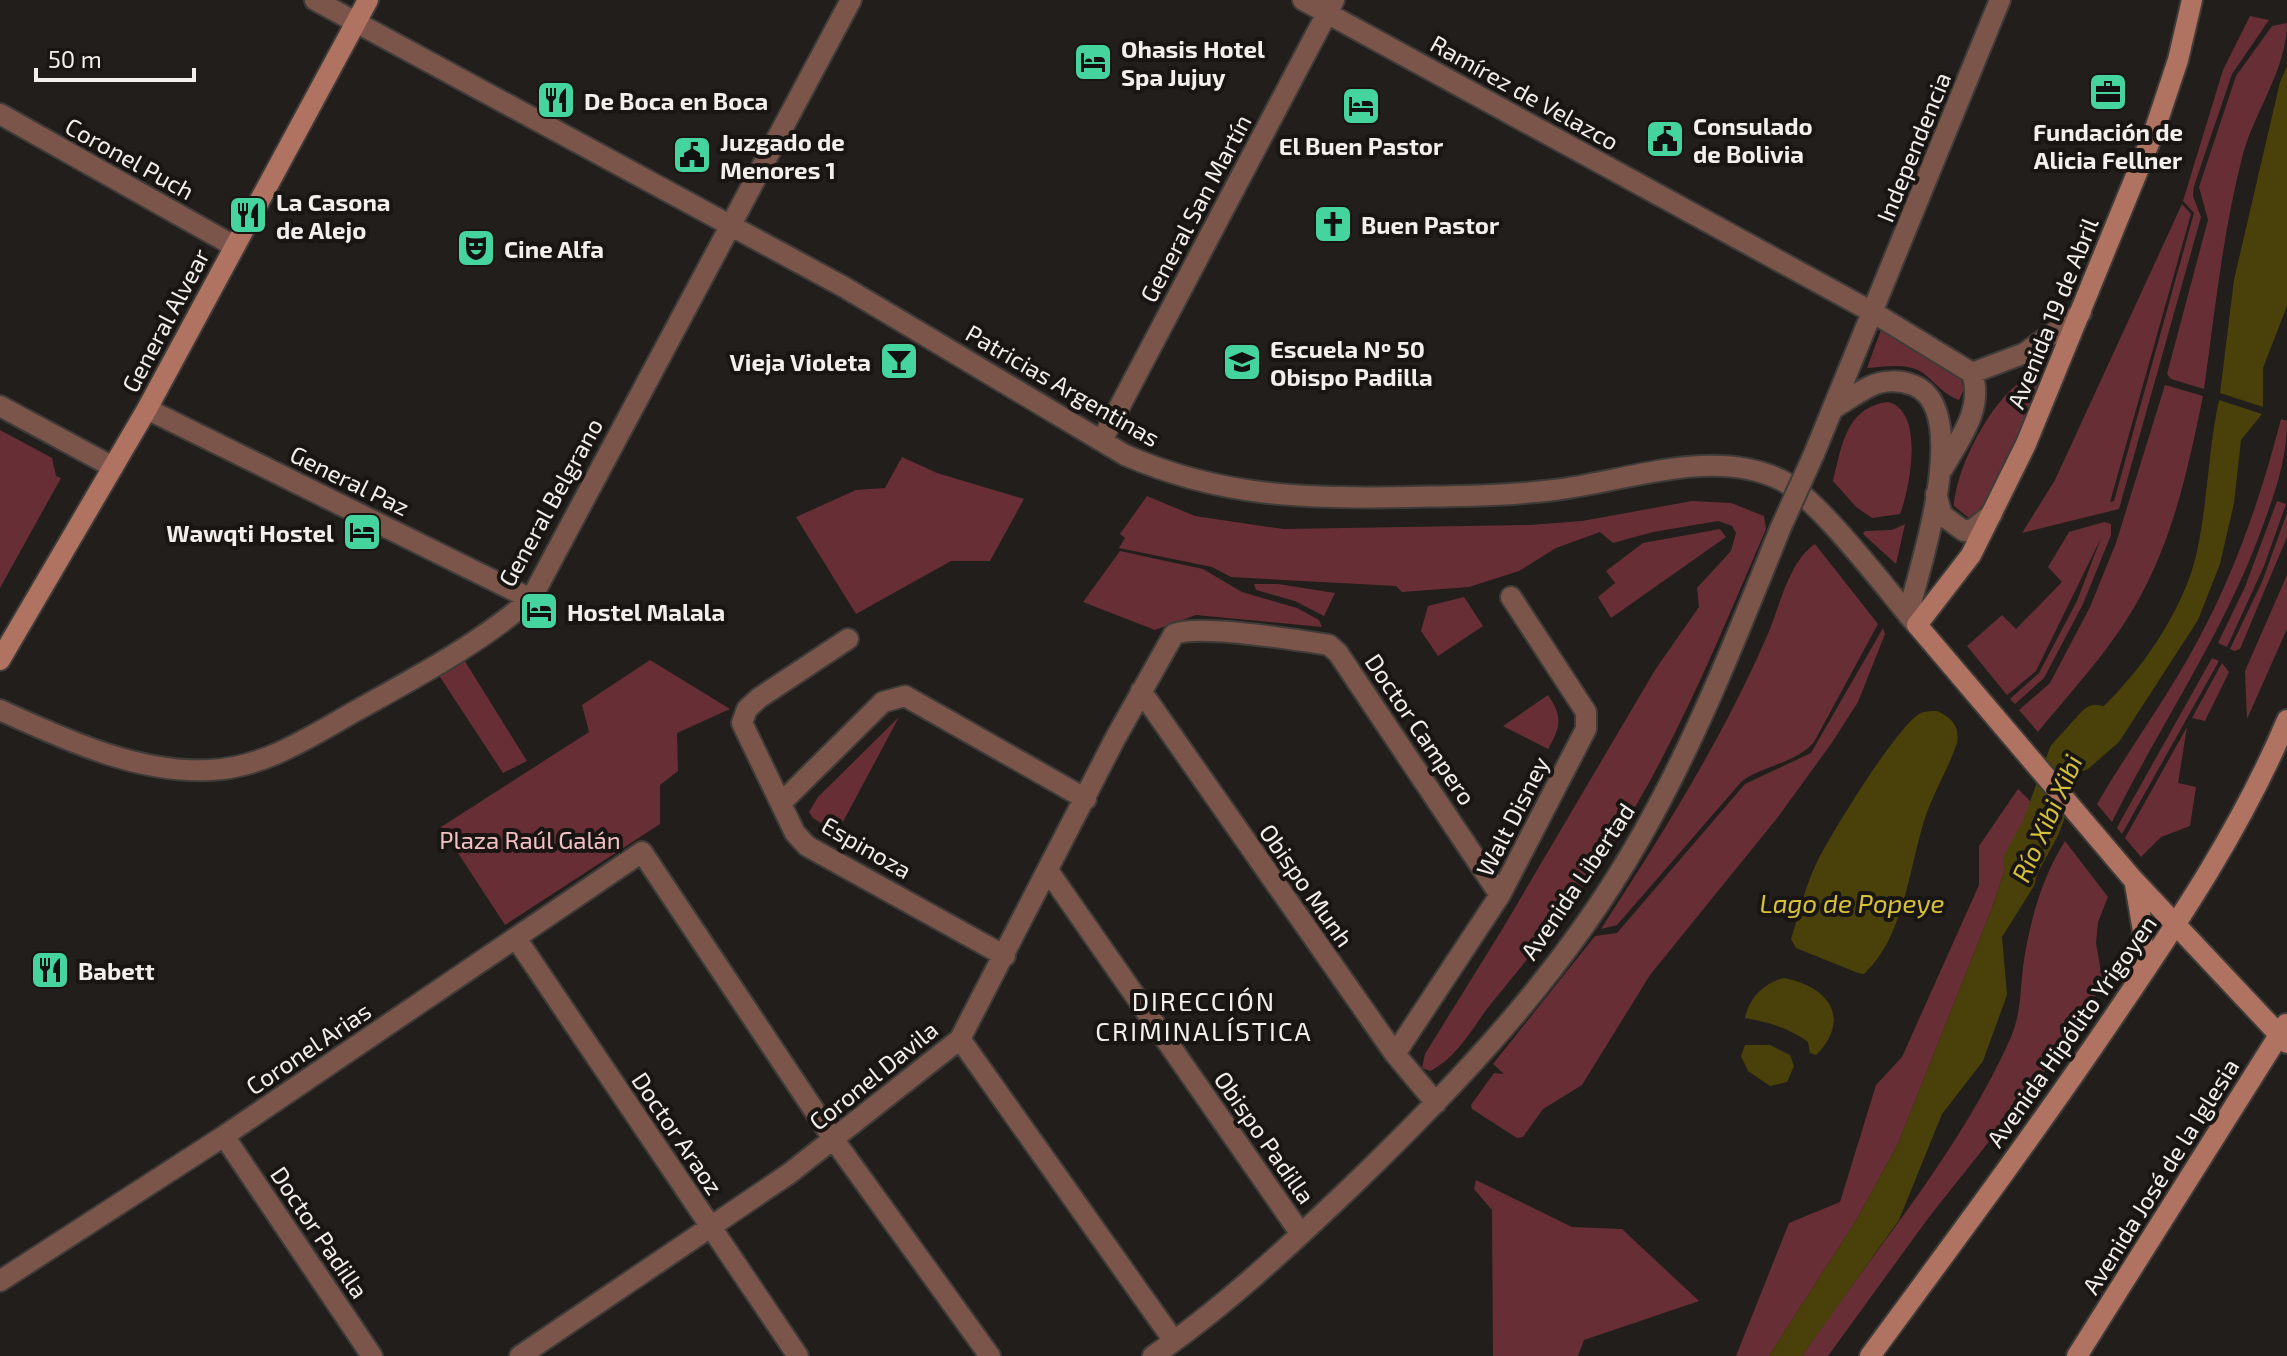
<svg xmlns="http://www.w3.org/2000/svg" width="2287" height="1356" viewBox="0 0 2287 1356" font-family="'Exo 2',sans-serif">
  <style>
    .green { fill: #672f35 }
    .water { fill: #4a410a }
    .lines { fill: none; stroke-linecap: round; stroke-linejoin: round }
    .river { stroke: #4a410a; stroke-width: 38 }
    .street-casing { stroke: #3e3b38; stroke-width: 24 }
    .secondary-casing { stroke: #3e3b38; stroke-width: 24 }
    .street { stroke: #7b554a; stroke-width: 20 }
    .secondary { stroke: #b07362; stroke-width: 20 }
    .street-bridge-casing { stroke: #3e3b38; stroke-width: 24; stroke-linecap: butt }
    .street-bridge { stroke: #7b554a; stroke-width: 20 }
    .labels { text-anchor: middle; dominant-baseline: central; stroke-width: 8; stroke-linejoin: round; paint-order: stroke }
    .poi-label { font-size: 24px; font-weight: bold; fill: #f2efed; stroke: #181512; text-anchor: start }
    .street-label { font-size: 24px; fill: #f2efed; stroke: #181512 }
    .park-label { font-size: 24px; fill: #f5c1c4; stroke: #181512 }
    .water-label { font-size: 26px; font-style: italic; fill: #d6c139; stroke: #181512 }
    .neighbourhood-label { font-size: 26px; letter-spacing: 2px; fill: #f2efed; stroke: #181512 }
  </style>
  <rect width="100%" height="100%" fill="#211e1b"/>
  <path class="green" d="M2250,16L2269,20L2232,74L2194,186L2193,196L2201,217L2119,509L2022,533L2055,480L2182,204L2191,214L2110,502L2114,501L2194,213L2183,201L2223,70Z
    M2287,23C2287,68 2255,111 2243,154C2223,231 2215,310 2204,389L2171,379L2167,374L2208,220L2199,187L2236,76L2272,26Z
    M1882,327L1957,369L1964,389L1959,400C1945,396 1935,382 1923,373C1906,362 1885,367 1867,368Z
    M2032,375L2039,384L2038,390C2028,413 1988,514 1969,518L1954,506C1956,466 1995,391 2032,375Z
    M2165,385L2203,396C2189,464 2175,532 2141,595C2114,646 2074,688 2038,732L2019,710L2050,683L2090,607L2116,543Z
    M1888,402C1925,411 1910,488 1900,514L1872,518L1856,507L1833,481C1842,446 1846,407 1888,402Z
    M2281,419L2287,421C2287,459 2275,493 2262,528C2224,633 2161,723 2112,822L2097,804C2129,749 2167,698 2197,642C2235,572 2261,497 2281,419Z
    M0,430L52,458L56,476L61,478L0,588Z
    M902,457L937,473L1024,499L990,561H951L856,614L796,517L856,490L885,488Z
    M1147,496L1195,516L1283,529L1530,525L1582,521L1692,501L1731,503L1764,516L1766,529C1720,636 1675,747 1612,845C1577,899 1535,950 1494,1000C1474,1024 1459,1057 1430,1071L1422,1068L1425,1054L1503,928L1655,670L1699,607L1697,588L1731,551L1736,533L1732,526L1718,521L1653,532L1613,543L1600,532L1556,548L1519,571L1469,587L1402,592L1396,586L1231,577L1212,567L1119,548L1125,538L1120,534Z
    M2277,501L2286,504L2264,566L2227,647L2218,643L2245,587Z
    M2287,513V537L2240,649L2234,651L2230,649L2262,582Z
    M2104,522L2111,524V535L2083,604L2044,678L2015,704L2010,699L2039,673L2077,601L2101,538L2036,671L2007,695L1967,646L2002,615L2016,629L2062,582L2048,567L2069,532Z
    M1905,524L1896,564L1863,534L1865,531L1892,530Z
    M1720,529L1726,537L1611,618L1598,597L1615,583L1606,571L1643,543Z
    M1815,544L1878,624L1814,742C1798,762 1763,766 1742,781L1617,925L1601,929C1663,833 1725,735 1770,629C1781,601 1790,561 1815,544Z
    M1120,551L1203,569L1242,592L1297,608L1319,620L1322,627L1196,615L1155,630L1083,602Z
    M2287,575V629L2247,719L2245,671Z
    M1254,584H1278L1335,593L1324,616L1295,601L1256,590Z
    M1464,597L1483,626L1438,656L1421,631L1428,606Z
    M1883,628L1885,634L1858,702L1831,744L1778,817L1650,975L1582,1085L1543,1109L1523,1137L1517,1138L1472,1109L1471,1105L1494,1073L1504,1074L1493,1064L1595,936L1617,933L1745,784L1811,753Z
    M463,658L527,761L503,773L438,674Z
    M2212,658L2219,661L2122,834L2117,828L2120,822Z
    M650,660L730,709L677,733L678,771L660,785V824L505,925L441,827L589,732L582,705Z
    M2222,663L2229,672L2205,721L2192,718Z
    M1548,695C1563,717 1561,726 1548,749L1503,726Z
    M899,717L837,833L813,818L809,812L818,797Z
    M2187,727L2178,783L2196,787L2190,826L2161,837L2141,857L2125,838Z
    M2018,789L2035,806L2012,848L1993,906L1898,1144L1857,1219L1769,1356H1736L1789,1223L1840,1202L1876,1085L1902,1057L1979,885V846Z
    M2065,841L2108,897L2098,922L2096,943L2102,978L2092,1005L2065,1046L1929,1217L1828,1356H1802C1874,1250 1959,1154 2011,1037C2022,1011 2020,987 2024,960C2031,917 2042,878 2065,841Z
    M1476,1180L1572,1227L1622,1229L1699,1301L1584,1340L1578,1356H1493L1492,1210L1474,1189Z"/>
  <path class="water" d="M2287,66V306L2263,368V407L2220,393L2234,280L2280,82Z
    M2219,400L2262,414L2241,440L2234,503L2220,564L2198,620L2119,742L2088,769L2073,775L2050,747C2114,712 2182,623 2197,551C2208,501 2208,450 2219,400Z
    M1937,711C1952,718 1960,726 1957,743C1949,767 1936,788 1927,812C1909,863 1906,935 1864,974L1858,973L1796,948L1791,939C1799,914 1805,886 1817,862C1832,832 1894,731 1919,714C1925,711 1930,711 1937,711Z
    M2035,806L2051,824L2034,886L2002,937L2007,995L1983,1061L1942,1114L1899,1220L1802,1356H1769L1857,1219L1898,1144L1993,906L2012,848Z
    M1784,978C1831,987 1851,1020 1816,1055L1810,1053L1808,1042C1789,1028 1768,1022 1745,1018C1749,998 1765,982 1784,978Z
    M1745,1045H1770L1790,1055L1794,1066L1787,1082L1770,1086L1748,1071L1741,1056Z"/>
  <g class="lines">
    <path class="river" d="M2022,862L2041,827L2067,756L2096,724"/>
    <defs>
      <path id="street" d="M315,0L844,287L1125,455C1221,497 1306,499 1409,497C1458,496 1506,496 1554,490C1625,482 1712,446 1781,480C1819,499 1886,589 1917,625
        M1303,0L1874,313L1972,373
        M0,114L234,246
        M1972,373L2025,353L2081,313
        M0,406L113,467
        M1834,408C1846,401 1858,392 1871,386C1883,380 1900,380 1913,385C1974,408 1919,568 1908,615
        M147,409L531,599
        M1102,440L1334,0
        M1814,454L2000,0
        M1943,468C1960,438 1984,409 1972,373
        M1936,494L1942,515L1964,531L1973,529L1992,514
        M848,639L759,698L747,709L742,723L795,833L807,846L1005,956
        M1141,691L1395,1054L1436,1103
        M0,710C64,739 138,774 210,770C266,768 314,734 361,708C420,675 480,643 531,599L851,0
        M782,802L883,702L905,696L1086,799
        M1049,872L1301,1234
        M516,938L798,1356
        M960,1039L1174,1341
        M1395,1054L1500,895L1586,729V712L1511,597
        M224,1136L372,1356
        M0,1281L224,1136L642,852L834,1140L990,1356
        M520,1356L790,1173L960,1039L1116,737L1174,634C1200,624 1297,640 1329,645L1338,653L1500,895
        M1153,1356C1223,1308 1288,1247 1350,1188C1459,1083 1563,973 1639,840C1696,741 1738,633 1781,527"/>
      <path id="secondary" d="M2192,0L2178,60L2155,129L2026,444L1971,555L1917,625L2131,877L2287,1043
        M0,660L147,409L368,0
        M2135,884L2143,931L2139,975
        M1870,1356C1954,1242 2038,1129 2117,1012C2181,918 2243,825 2287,720
        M2077,1356L2286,1024"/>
    </defs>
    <use href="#street" class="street-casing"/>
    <use href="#secondary" class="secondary-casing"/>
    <use href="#street" class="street"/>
    <use href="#secondary" class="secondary"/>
    <defs>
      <path id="street-bridge" d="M1781,527L1814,454"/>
    </defs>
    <use href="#street-bridge" class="street-bridge-casing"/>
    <use href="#street-bridge" class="street-bridge"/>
  </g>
  <defs>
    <symbol id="hotel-square" viewBox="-11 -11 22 22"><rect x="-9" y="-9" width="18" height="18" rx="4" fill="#46d49e" stroke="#181512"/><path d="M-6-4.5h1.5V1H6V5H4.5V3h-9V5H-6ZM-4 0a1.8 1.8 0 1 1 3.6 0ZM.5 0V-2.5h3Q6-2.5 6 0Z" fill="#111"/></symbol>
    <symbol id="office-square" viewBox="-11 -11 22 22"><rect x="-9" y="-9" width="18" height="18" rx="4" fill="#46d49e" stroke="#181512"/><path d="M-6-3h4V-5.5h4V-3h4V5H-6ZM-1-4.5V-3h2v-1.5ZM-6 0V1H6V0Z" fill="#111"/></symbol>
    <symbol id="restaurant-square" viewBox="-11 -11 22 22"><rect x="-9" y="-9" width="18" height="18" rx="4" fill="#46d49e" stroke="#181512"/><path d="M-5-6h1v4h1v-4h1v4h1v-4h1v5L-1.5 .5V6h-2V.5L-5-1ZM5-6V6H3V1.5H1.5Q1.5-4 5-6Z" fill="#111"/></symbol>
    <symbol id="civic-square" viewBox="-11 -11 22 22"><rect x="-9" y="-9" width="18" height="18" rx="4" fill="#46d49e" stroke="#181512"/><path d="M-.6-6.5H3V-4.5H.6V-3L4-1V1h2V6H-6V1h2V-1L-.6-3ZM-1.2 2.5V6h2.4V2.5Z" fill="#111"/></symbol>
    <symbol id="church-square" viewBox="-11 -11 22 22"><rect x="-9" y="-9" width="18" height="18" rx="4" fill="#46d49e" stroke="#181512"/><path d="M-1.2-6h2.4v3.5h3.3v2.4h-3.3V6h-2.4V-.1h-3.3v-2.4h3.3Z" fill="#111"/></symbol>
    <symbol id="theatre-square" viewBox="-11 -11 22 22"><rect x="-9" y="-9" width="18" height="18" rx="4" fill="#46d49e" stroke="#181512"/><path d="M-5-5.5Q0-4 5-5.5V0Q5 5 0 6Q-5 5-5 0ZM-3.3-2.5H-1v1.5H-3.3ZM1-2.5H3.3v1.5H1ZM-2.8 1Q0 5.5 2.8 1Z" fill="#111"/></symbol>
    <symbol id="bar-square" viewBox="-11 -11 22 22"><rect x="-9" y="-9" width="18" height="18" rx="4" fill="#46d49e" stroke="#181512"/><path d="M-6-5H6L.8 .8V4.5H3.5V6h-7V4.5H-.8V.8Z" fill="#111"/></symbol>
    <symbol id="school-square" viewBox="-11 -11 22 22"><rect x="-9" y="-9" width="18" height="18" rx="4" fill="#46d49e" stroke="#181512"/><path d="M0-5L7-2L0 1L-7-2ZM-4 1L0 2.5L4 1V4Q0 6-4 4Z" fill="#111"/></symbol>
  </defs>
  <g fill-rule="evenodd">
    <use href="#hotel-square" x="1071" y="40" width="44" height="44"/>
    <use href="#office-square" x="2086" y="70" width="44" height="44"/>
    <use href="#restaurant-square" x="534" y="78" width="44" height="44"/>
    <use href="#hotel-square" x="1339" y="84" width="44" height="44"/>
    <use href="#civic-square" x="1643" y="117" width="44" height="44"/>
    <use href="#civic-square" x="670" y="133" width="44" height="44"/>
    <use href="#restaurant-square" x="226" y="193" width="44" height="44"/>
    <use href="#church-square" x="1311" y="202" width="44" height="44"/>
    <use href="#theatre-square" x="454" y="226" width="44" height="44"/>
    <use href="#bar-square" x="877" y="339" width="44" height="44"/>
    <use href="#school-square" x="1220" y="340" width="44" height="44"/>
    <use href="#hotel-square" x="340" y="510" width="44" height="44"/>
    <use href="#hotel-square" x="517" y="589" width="44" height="44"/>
    <use href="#restaurant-square" x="28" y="948" width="44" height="44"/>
  </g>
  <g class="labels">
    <g class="poi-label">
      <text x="1121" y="48">Ohasis Hotel<tspan x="1121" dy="28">Spa Jujuy</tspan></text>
      <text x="584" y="100">De Boca en Boca</text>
      <text x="1693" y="125">Consulado<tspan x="1693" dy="28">de Bolivia</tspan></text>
      <text x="2108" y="131" text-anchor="middle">Fundación de<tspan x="2108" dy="28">Alicia Fellner</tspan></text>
      <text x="720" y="141">Juzgado de<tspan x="720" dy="28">Menores 1</tspan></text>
      <text x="1361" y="145" text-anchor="middle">El Buen Pastor</text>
      <text x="276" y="201">La Casona<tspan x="276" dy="28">de Alejo</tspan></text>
      <text x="1361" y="224">Buen Pastor</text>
      <text x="504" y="248">Cine Alfa</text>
      <text x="1270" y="348">Escuela Nº 50<tspan x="1270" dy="28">Obispo Padilla</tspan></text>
      <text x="871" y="361" text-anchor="end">Vieja Violeta</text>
      <text x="334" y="532" text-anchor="end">Wawqti Hostel</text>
      <text x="567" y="611">Hostel Malala</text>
      <text x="78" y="970">Babett</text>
    </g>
    <g class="street-label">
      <text transform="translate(1525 92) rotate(29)">Ramírez de Velazco</text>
      <text transform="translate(1913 147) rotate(-68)">Independencia</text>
      <text transform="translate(130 158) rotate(29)">Coronel Puch</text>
      <text transform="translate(1195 208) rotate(-62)">General San Martín</text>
      <text transform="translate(2052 313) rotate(-68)">Avenida 19 de Abril</text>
      <text transform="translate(165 320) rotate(-62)">General Alvear</text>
      <text transform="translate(1063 385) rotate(30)">Patricias Argentinas</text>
      <text transform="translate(350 480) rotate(26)">General Paz</text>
      <text transform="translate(550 502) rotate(-61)">General Belgrano</text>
      <text transform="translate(1421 729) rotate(56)">Doctor Campero</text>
      <text transform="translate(1512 816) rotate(-63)">Walt Disney</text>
      <text transform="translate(867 847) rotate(30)">Espinoza</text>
      <text transform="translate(1577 881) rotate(-56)">Avenida Libertad</text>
      <text transform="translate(1307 885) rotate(55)">Obispo Munh</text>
      <text transform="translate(2071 1031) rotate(-55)">Avenida Hipólito Yrigoyen</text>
      <text transform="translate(308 1048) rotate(-34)">Coronel Arias</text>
      <text transform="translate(873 1075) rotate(-39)">Coronel Davila</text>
      <text transform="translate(678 1133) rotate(56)">Doctor Araoz</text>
      <text transform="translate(1265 1137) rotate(55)">Obispo Padilla</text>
      <text transform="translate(2160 1176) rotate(-58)">Avenida José de la Iglesia</text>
      <text transform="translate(320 1232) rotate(56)">Doctor Padilla</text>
    </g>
    <g class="park-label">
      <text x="530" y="839">Plaza Raúl Galán</text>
    </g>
    <g class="water-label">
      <text transform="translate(2046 818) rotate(-66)">Río Xibi Xibi</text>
      <text x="1852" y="902">Lago de Popeye</text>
    </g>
    <g class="neighbourhood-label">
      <text x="1204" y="1000">DIRECCIÓN<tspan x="1204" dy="30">CRIMINALÍSTICA</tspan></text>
    </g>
  </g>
  <path d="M36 68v12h158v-12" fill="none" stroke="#f2efed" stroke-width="4"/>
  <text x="48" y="68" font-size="24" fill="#f2efed" stroke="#181512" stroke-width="6" paint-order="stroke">50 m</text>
</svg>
